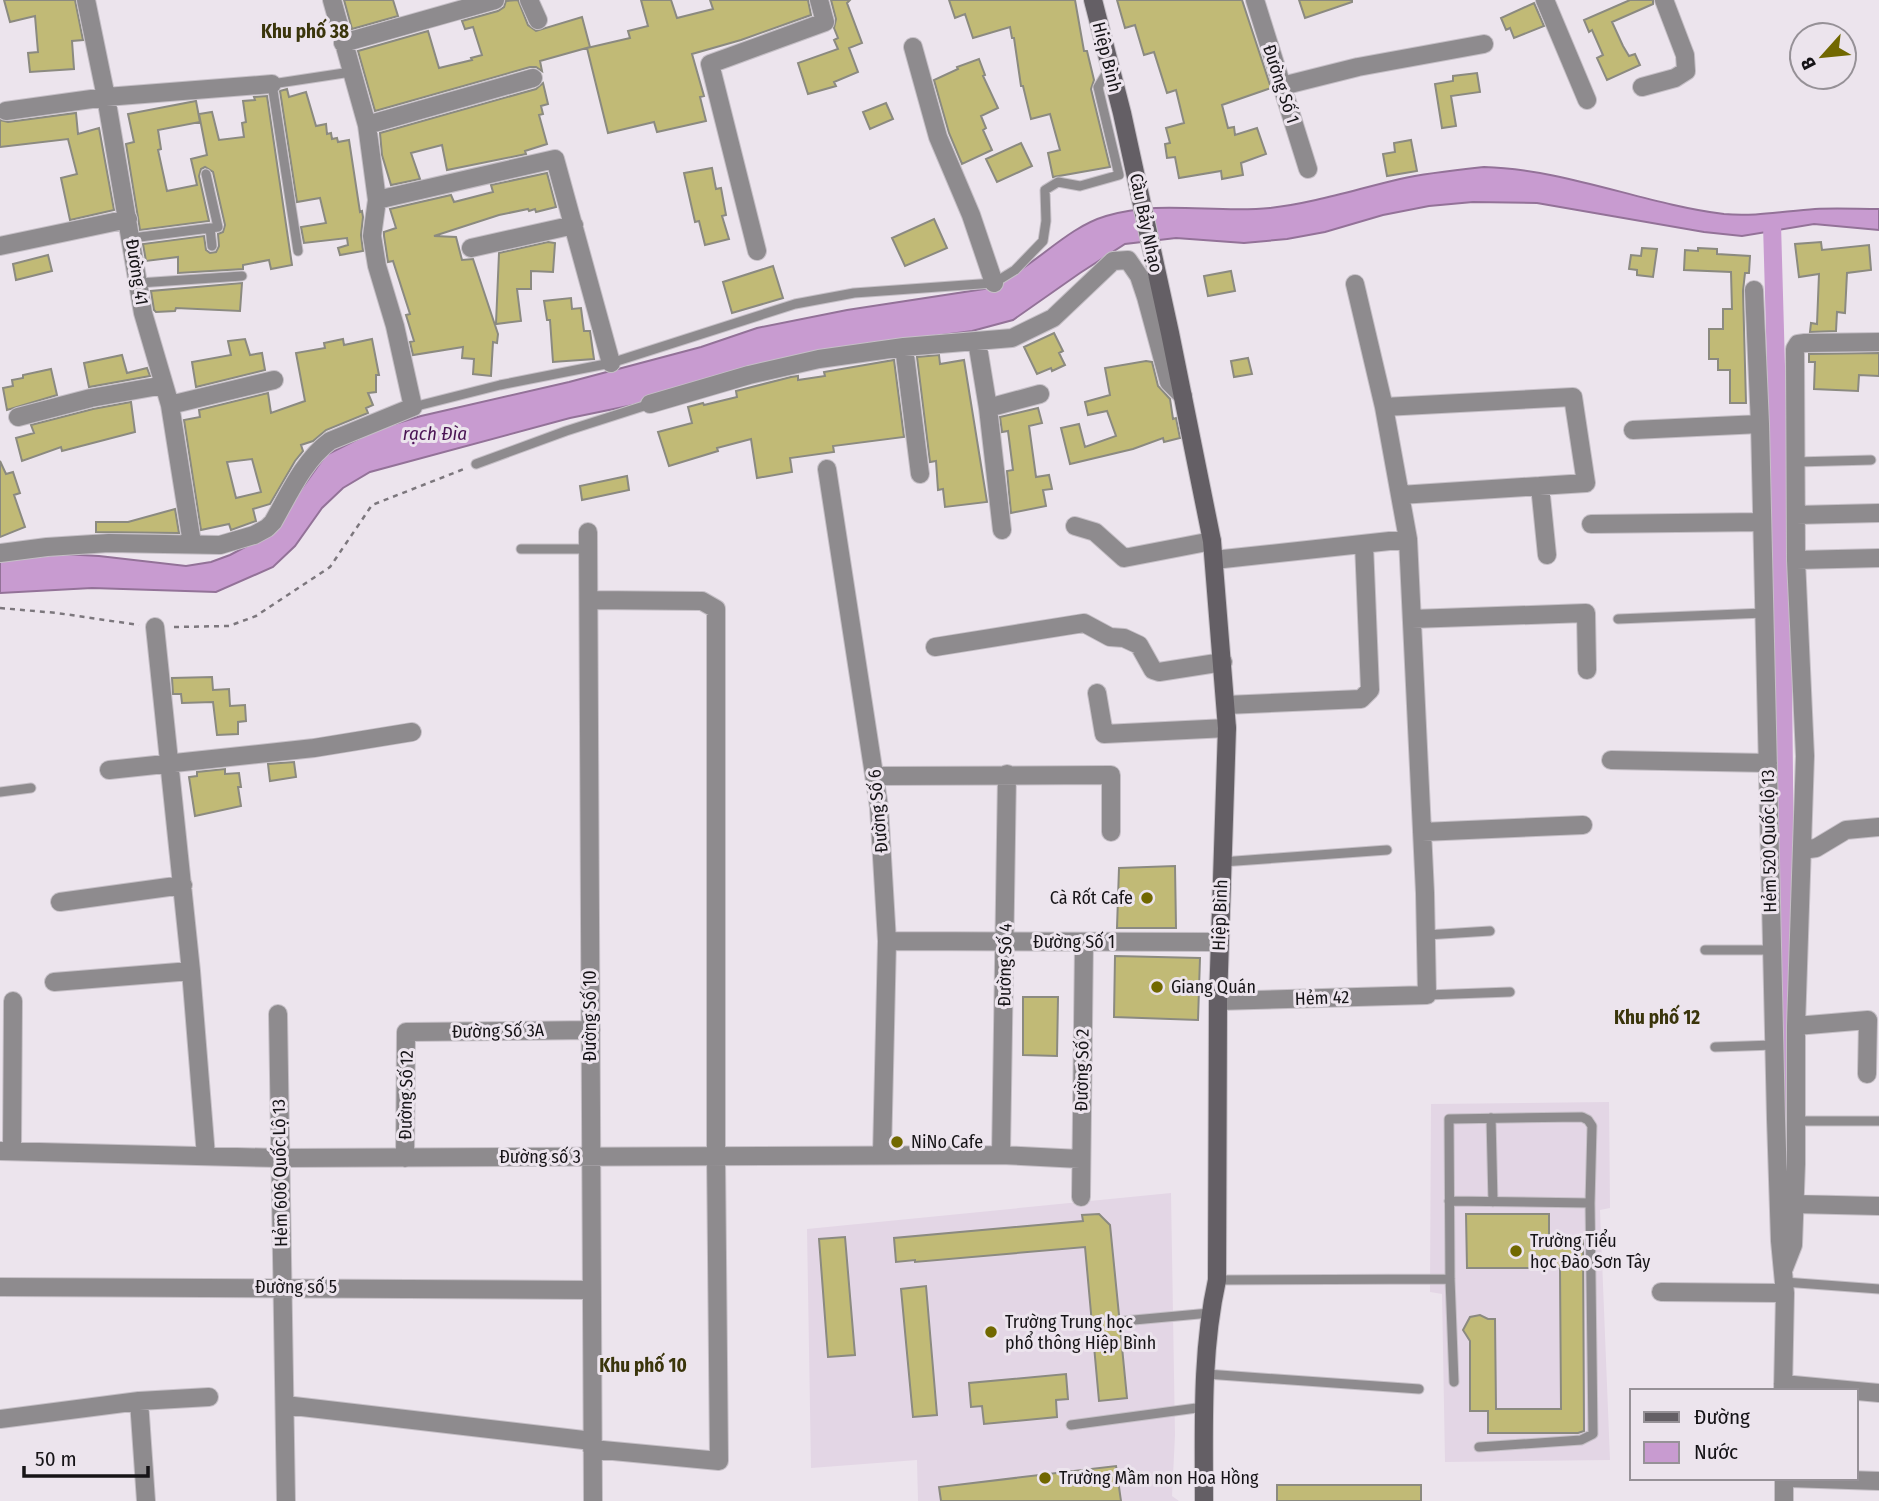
<svg xmlns="http://www.w3.org/2000/svg" width="1879" height="1501" viewBox="0 0 1879 1501" font-family="'Fira Sans Condensed',sans-serif">
  <style>
    .built { fill: #e3d6e5 }
    .water { fill: #c89bd0; stroke: #937298; stroke-width: 2 }
    .lines { fill: none; stroke-linecap: round; stroke-linejoin: round }
    .canal { stroke: #c89bd0; stroke-width: 18 }
    .building { fill: #c1ba76; stroke: #8b8a80; stroke-width: 2; fill-rule: evenodd }
    .lane-casing { stroke: #c5bfc6; stroke-width: 11 }
    .street-casing { stroke: #c5bfc6; stroke-width: 20 }
    .secondary-casing { stroke: #c5bfc6; stroke-width: 20 }
    .path { stroke: #7c777d; stroke-width: 2.5; stroke-dasharray: 5 5; stroke-linecap: butt }
    .lane { stroke: #8e8b8e; stroke-width: 9 }
    .street { stroke: #8e8b8e; stroke-width: 18 }
    .secondary { stroke: #645f65; stroke-width: 18 }
    .poi-dot { fill: #716800; stroke: #ece4ed; stroke-width: 2.5 }
    .labels { text-anchor: middle; dominant-baseline: central; stroke-width: 6; stroke-linejoin: round; paint-order: stroke }
    .street-label { font-size: 18px; fill: #161417; stroke: #ece4ed }
    .poi-label { font-size: 18px; fill: #161417; stroke: #ece4ed; text-anchor: start }
    .neighbourhood-label { font-size: 19px; font-weight: bold; fill: #3a350b; stroke: #ece4ed }
    .water-label { font-size: 19px; font-style: italic; fill: #491353; stroke: #ece4ed }
  </style>
  <rect width="100%" height="100%" fill="#ece4ed"/>
  <path class="built" d="M1609,1102L1610,1208L1600,1210L1610,1460L1445,1462L1442,1294L1430,1292L1431,1104Z
    M1171,1193L1175,1435L1172,1496L1179,1501H918L917,1460L811,1468L807,1229Z"/>
  <path class="water" d="M1484,167C1565,169 1644,204 1724,214C1754,217 1785,211 1815,209C1836,208 1858,209 1879,209V230L1814,224L1742,236L1704,232L1537,203L1473,202L1429,206L1383,215L1325,232L1287,239L1244,243L1176,238L1125,244L1080,273L1013,320L972,331L845,348L638,404L570,418L370,472L343,488L322,508L295,546L273,567L216,592L92,588L0,593V561L62,554L99,556L186,566L211,562L230,555L253,543L282,516L326,455L378,429L421,416L569,382L701,347L757,328L847,310L984,289C1030,273 1062,229 1106,216C1161,199 1215,214 1270,208C1314,203 1357,189 1400,179C1427,173 1456,170 1484,167Z"/>
  <g class="lines">
    <path class="canal" d="M1772,224L1782,580L1788,1173"/>
  </g>
  <path class="building" d="M4,0H75L83,40L72,41L74,69L30,72L28,53L38,52L35,16L10,22Z
    M344,0H393L398,16L352,29Z
    M518,0L528,25L536,31L582,17L590,47L540,61L542,71L536,67H530L375,111L358,51L428,31L439,68L472,60L471,58L482,55L473,27L465,29L462,21L498,11L504,7L506,1Z
    M641,0H671L677,18L713,9L710,0H808L811,15L741,40L692,54L704,96L700,97L706,121L657,132L654,122L608,133L587,48L630,38L628,31L648,26Z
    M831,0H850L847,3L862,43L849,48L858,72L834,82L836,86L808,94L798,63L838,49L834,40L838,38L834,28L836,19Z
    M949,0H1075L1084,51H1087L1094,80L1091,89L1110,167L1053,177L1048,153L1060,150L1050,114L1031,119L1023,86H1021L1014,38H1012L1010,27L973,38L965,14L955,18Z
    M1117,0H1242L1271,88L1222,105L1228,128L1234,127L1235,135L1257,128L1266,154L1241,163L1243,175L1222,179L1221,171L1179,178L1175,157L1167,158L1165,144L1170,143L1166,128L1184,123L1176,90L1167,93L1154,52L1144,55L1135,25L1125,28Z
    M1299,0H1352V2L1305,18Z
    M1630,0H1653V4L1612,22L1623,46L1629,56L1635,54L1640,65L1607,80L1597,58L1603,55L1592,30L1589,32L1584,20Z
    M1534,3L1544,26L1514,38L1510,28L1506,30L1501,18Z
    M979,59L985,75L983,76L998,108L981,116L986,128L983,130L992,150L962,164L949,133L934,80L958,69L957,67Z
    M1477,73L1480,92L1451,96L1456,126L1442,128L1435,84L1453,81V76Z
    M543,83L548,104L541,106L543,114L539,115L547,144L525,151L526,154L447,170L442,145L411,153L420,179L391,185L382,155L380,133L536,89Z
    M287,89L289,97L306,92L316,126L326,124L327,134L331,133L332,139L337,138L338,142L349,140L360,212L362,211L363,217L361,235L363,251L340,255L338,248L348,245L347,238L304,243L301,227L326,223L320,198L297,202L280,91Z
    M267,96L292,265L271,269L269,260L243,265V269L178,273V257L146,261L143,244L204,236L206,250L210,253L216,252L219,246L218,234L223,232L225,225L213,172L205,167L201,169L199,176L209,221L140,230L126,144L134,142L128,114L196,101L200,122L158,130L161,149L158,150L167,191L197,185L191,159L207,155L199,114L212,112L219,140L244,137L242,123L246,122L243,101L255,100L254,97Z
    M886,103L893,119L870,129L863,112Z
    M76,113L78,134L99,128L114,210L70,220L61,178L77,174L68,139L0,147V120L8,122Z
    M1411,140L1417,171L1387,176L1383,154L1395,152L1394,143Z
    M1021,143L1032,166L997,182L986,159Z
    M712,168L716,189L721,188L726,215L722,216L729,239L705,245L699,221L695,222L684,173Z
    M547,173L556,207L536,212L535,209L529,211L528,209L499,215L434,236L456,237L462,260L473,259L498,334L497,343L493,342L491,376L473,374L474,359L462,358L463,347L413,355L410,342L414,341L406,315L410,314L393,261L388,262L384,236V232L396,228L390,209L451,195L454,202L493,192L491,185Z
    M934,219L947,248L905,266L892,238Z
    M548,242L555,243L553,272L531,271V289H517L521,321L496,324L499,253Z
    M1821,242L1822,250L1869,245L1871,270L1847,273L1845,313L1837,312L1836,331L1810,332L1811,323L1817,324L1819,274L1799,277L1795,244Z
    M1642,248L1657,249L1653,277L1637,275V270L1629,269L1631,255L1641,256Z
    M1698,248L1717,249V254L1750,256L1749,273H1745L1743,291L1746,403H1730V370H1718V359H1709V329H1723V309H1732L1731,272L1684,270L1685,250L1698,251Z
    M48,255L52,271L16,280L13,264Z
    M773,266L783,298L732,313L723,282Z
    M1231,271L1235,291L1208,296L1204,276Z
    M242,283L240,311L176,308L175,311L156,312L154,310L151,291Z
    M571,298L572,309L581,308L584,331H590L594,359L553,362L550,320H547L544,301Z
    M1054,333L1063,351L1059,353L1065,365L1052,371L1051,368L1037,374L1024,347Z
    M245,339L250,355L262,353L265,370L196,387L192,362L231,355L228,341Z
    M343,339L344,345L372,339L379,375H376V392L368,393L373,405L366,408L368,413L326,430L313,441L301,445L303,451L295,461L270,504L253,509L256,521L231,530L229,524L201,530L184,420L200,417L199,410L268,393L271,413L305,401L296,353L325,348L324,343ZM252,459L261,492L236,498L227,462Z
    M1879,353V376L1859,375L1858,391L1814,389L1815,362H1809V354Z
    M122,355L127,373L147,368L150,376L89,387L84,363Z
    M939,355L940,364L964,360L987,502L945,507L943,489L938,490L936,461L930,462L917,357Z
    M1248,358L1252,374L1234,377L1231,361Z
    M894,360L904,437L833,446L834,452L790,458L792,472L757,478L751,439L717,448L718,451L669,466L658,432L692,423L688,407L703,403L704,405L737,397L736,391L791,377L798,376V380L825,376L824,372Z
    M1146,361L1152,362L1158,386L1170,399L1173,419L1176,418L1180,438L1164,442L1163,438L1133,449L1070,464L1061,428L1079,424L1085,447L1116,436L1107,411L1088,415L1085,402L1110,395L1105,368Z
    M51,369L57,395L7,410L3,388L13,386L12,380L23,378V375Z
    M131,402L135,432L62,451L61,447L22,461L16,438L34,433L31,425L93,409Z
    M1038,408L1042,423L1029,426L1036,477L1049,475L1052,489L1043,490L1046,506L1011,513L1007,471L1013,470L1008,431L1002,432L1000,417Z
    M0,461L6,474L13,472L20,493L14,495L25,527L0,537Z
    M627,476L629,490L582,500L580,486Z
    M175,509L179,533L96,532V522H128Z
    M212,677L213,690L229,689L230,706L245,705L246,721L238,722V734L217,735L213,702L182,703L181,694H173L172,678Z
    M294,762L296,777L270,781L268,764Z
    M225,769V774L239,773L241,787H238L241,806L195,816L189,777L197,776V772Z
    M1175,866L1176,928H1117L1119,868Z
    M1115,956L1200,958L1198,1020L1114,1017Z
    M1023,997H1058L1057,1056L1023,1055Z
    M1099,1214L1110,1225L1119,1315L1116,1322L1120,1327L1127,1398L1099,1401L1085,1247L915,1262V1260L896,1262L894,1238L1083,1221L1082,1215Z
    M1466,1214H1549V1238H1583L1584,1431L1578,1433H1488V1411H1470V1341L1463,1330L1470,1317L1480,1315L1488,1319H1495L1496,1409H1561L1560,1268H1467Z
    M845,1237L855,1355L828,1357L819,1239Z
    M926,1286L937,1415L913,1417L901,1289Z
    M1066,1374L1068,1399L1056,1400L1057,1417L984,1424L982,1406L971,1407L969,1383Z
    M1116,1466L1121,1501H941L939,1487Z
    M1277,1485H1421V1501H1277Z"/>
  <g class="lines">
    <defs>
      <path id="lane" d="M210,228L212,246
        M132,238L218,227L206,174
        M298,251L272,84L351,72
        M139,283L242,276
        M413,407L500,385L611,363L795,304L854,293L994,283L1015,270L1043,241L1046,221L1045,190L1058,182L1080,186L1119,175L1098,87L1109,69
        M1796,462L1871,460
        M476,464L566,431L650,404
        M521,549H588
        M1618,619L1764,613
        M0,792L31,788
        M1222,862L1387,850
        M1426,935L1490,931
        M1705,950H1772
        M1427,995L1510,992
        M1715,1047L1774,1045
        M1491,1118L1493,1202
        M1796,1121H1879
        M1449,1201L1590,1203
        M1217,1280L1450,1279
        M1784,1282L1879,1289
        M1123,1321L1210,1313
        M1206,1374L1419,1389
        M1454,1382L1450,1279L1449,1119L1582,1117L1588,1120L1592,1126L1590,1203L1593,1434L1581,1440L1479,1447
        M1071,1425L1204,1407"/>
      <path id="street" d="M86,0L106,97L143,313L170,405L192,543
        M529,0L538,20
        M1255,0L1308,169
        M1545,0L1587,100
        M343,43L495,0
        M913,47L938,137L971,215L994,283
        M1282,86L1358,67L1484,44
        M1642,87L1675,78L1686,71L1685,55L1664,0
        M6,111L106,97L272,84
        M367,125L533,78
        M377,200L555,159L611,363
        M0,246L128,219
        M471,248L574,225
        M757,251L710,64L825,22L819,0
        M1754,290L1760,424L1776,1119L1780,1241L1785,1293L1783,1391
        M977,341L988,408L1002,530
        M904,347L920,474
        M650,404L749,375L819,359L904,347L1012,338L1053,318L1113,261L1128,260L1139,276L1146,297L1169,382L1183,396
        M170,405L274,380
        M1384,407L1573,397L1586,483L1400,495
        M988,408L1040,394
        M18,417L91,398L164,385
        M1633,430L1760,424
        M827,469L879,807L887,941L882,1155
        M1540,486L1547,555
        M1796,515L1879,513
        M1591,524L1762,522
        M1075,526L1095,532L1124,558L1212,541
        M588,532L593,1501
        M0,553L47,547L109,543L220,545L254,535L267,528L273,522C289,494 304,460 330,441L413,407L395,326L377,266L372,236L377,200L367,125L332,0
        M1214,560L1408,539
        M1796,560L1879,558
        M589,600L702,601L716,609V1156L719,1461L592,1449
        M1412,619L1586,613L1587,670
        M155,627L191,971L206,1156
        M935,647L1084,623L1110,637L1124,638L1139,645L1153,670L1159,672L1223,662
        M1097,693L1104,734L1227,728
        M1226,705L1361,699L1370,690L1364,544
        M1611,760L1768,763
        M109,770L314,748L412,732
        M875,776L1111,775V832
        M1422,832L1583,825
        M1802,850L1816,848L1846,830L1879,827
        M60,902L183,885
        M887,941L1219,942
        M54,982L191,971
        M1218,1001L1427,995L1425,893L1408,539L1384,407L1355,284
        M278,1014L286,1501
        M1796,1026L1868,1020L1867,1074
        M0,1151L279,1158L1001,1155L1080,1159
        M12,1151L13,1001
        M1001,1155L1007,774
        M405,1158L406,1032L591,1030
        M1081,1197L1084,942
        M1794,1204L1879,1206
        M1784,1268L1793,1245L1796,1164V1026L1805,756L1796,560L1795,349L1798,344L1805,343L1879,342
        M0,1287L591,1290
        M1661,1292L1785,1293
        M1783,1384L1879,1393
        M139,1401L146,1501
        M285,1405L592,1441
        M0,1419L139,1401L209,1397
        M1784,1478V1501
        M1789,1478L1879,1481"/>
      <path id="secondary" d="M1093,0L1122,113L1170,333L1212,541L1227,728L1218,1001L1217,1280C1201,1352 1204,1427 1204,1501"/>
    </defs>
    <use href="#lane" class="lane-casing"/>
    <use href="#street" class="street-casing"/>
    <use href="#secondary" class="secondary-casing"/>
    <path class="path" d="M0,608L57,613L139,625
      M174,627L229,626L256,616L330,567L372,505L464,469"/>
    <use href="#lane" class="lane"/>
    <use href="#street" class="street"/>
    <use href="#secondary" class="secondary"/>
  </g>
  <g class="poi-dot">
    <circle cx="1147" cy="898" r="7"/>
    <circle cx="1157" cy="987" r="7"/>
    <circle cx="897" cy="1142" r="7"/>
    <circle cx="1516" cy="1251" r="7"/>
    <circle cx="991" cy="1332" r="7"/>
    <circle cx="1045" cy="1478" r="7"/>
  </g>
  <g class="labels">
    <g class="street-label">
      <text transform="translate(1107 57) rotate(76)">Hiệp Bình</text>
      <text transform="translate(1281 84) rotate(72)">Đường Số 1</text>
      <text transform="translate(1146 223) rotate(78)">Cầu Bảy Nhạo</text>
      <text transform="translate(137 272) rotate(81)">Đường 41</text>
      <text transform="translate(878 811) rotate(-95)">Đường Số 6</text>
      <text transform="translate(1769 841) rotate(-91)">Hẻm 520 Quốc lộ 13</text>
      <text transform="translate(1220 915) rotate(-88)">Hiệp Bình</text>
      <text x="1074" y="942">Đường Số 1</text>
      <text transform="translate(1005 965) rotate(-89)">Đường Số 4</text>
      <text transform="translate(1322 998) rotate(-2)">Hẻm 42</text>
      <text transform="translate(590 1016) rotate(-90)">Đường Số 10</text>
      <text transform="translate(498 1031) rotate(-1)">Đường Số 3A</text>
      <text transform="translate(1082 1070) rotate(-89)">Đường Số 2</text>
      <text transform="translate(406 1095) rotate(-89)">Đường Số 12</text>
      <text x="540" y="1157">Đường số 3</text>
      <text transform="translate(280 1173) rotate(-91)">Hẻm 606 Quốc Lộ 13</text>
      <text x="296" y="1287">Đường số 5</text>
    </g>
    <g class="poi-label">
      <text x="1133" y="898" text-anchor="end">Cà Rốt Cafe</text>
      <text x="1171" y="987">Giang Quán</text>
      <text x="911" y="1142">NiNo Cafe</text>
      <text x="1530" y="1241">Trường Tiểu<tspan x="1530" dy="21">học Đào Sơn Tây</tspan></text>
      <text x="1005" y="1322">Trường Trung học<tspan x="1005" dy="21">phổ thông Hiệp Bình</tspan></text>
      <text x="1059" y="1478">Trường Mầm non Hoa Hồng</text>
    </g>
    <g class="neighbourhood-label">
      <text x="305" y="31">Khu phố 38</text>
      <text x="1657" y="1017">Khu phố 12</text>
      <text x="643" y="1365">Khu phố 10</text>
    </g>
    <g class="water-label">
      <text x="435" y="433">rạch Đìa</text>
    </g>
  </g>
  <rect x="1630" y="1389" width="228" height="91" fill="#ece4ed" stroke="#969197" stroke-width="2"/>
  <rect x="1644" y="1412" width="35" height="10" fill="#645f65" stroke="#969197" stroke-width="2"/>
  <text x="1694" y="1424" font-size="21" fill="#161417">Đường</text>
  <rect x="1644" y="1442" width="35" height="21" fill="#c89bd0" stroke="#969197" stroke-width="2"/>
  <text x="1694" y="1459" font-size="21" fill="#161417">Nước</text>
  <g transform="translate(1823 56) rotate(243)"><circle r="33" fill="#ece4ed" stroke="#969197" stroke-width="2"/>
  <path d="M0-5L12 26L0 18L-12 26Z" fill="#716800"/>
  <text y="-10" font-size="19" font-weight="bold" text-anchor="middle" fill="#161417">B</text>
  </g>
  <path d="M24 1466v10h124v-10" fill="none" stroke="#161417" stroke-width="3.5"/>
  <text x="35" y="1466" font-size="21" fill="#161417" stroke="#ece4ed" stroke-width="5" paint-order="stroke">50 m</text>
</svg>
